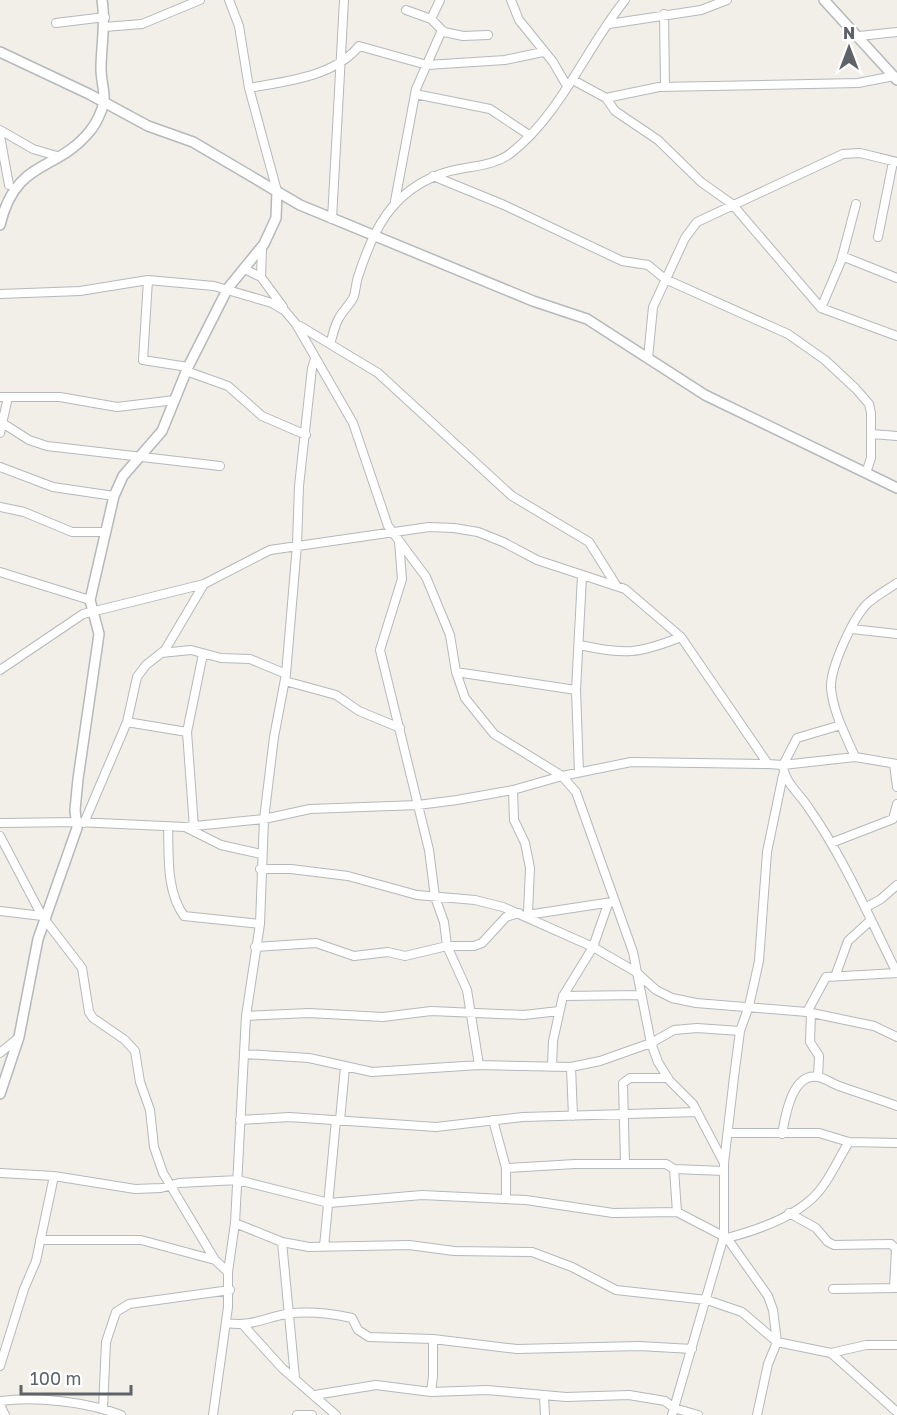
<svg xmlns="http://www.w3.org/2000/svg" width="897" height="1415" viewBox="0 0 897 1415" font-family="'Golos Text',sans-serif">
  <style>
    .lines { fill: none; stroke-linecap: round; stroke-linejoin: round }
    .minor-casing { stroke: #b5b8bc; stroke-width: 10 }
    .tertiary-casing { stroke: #b5b8bc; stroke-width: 12 }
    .minor { stroke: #fff; stroke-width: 8 }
    .tertiary { stroke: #fff; stroke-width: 9 }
  </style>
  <rect width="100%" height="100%" fill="#f1efe8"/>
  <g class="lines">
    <defs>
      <path id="minor" d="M229,0L239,26L249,88L277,191
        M511,0L519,20L553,62L567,86
        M406,10L431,19L444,32L463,36L488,35
        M664,14L665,87
        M431,19L440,0
        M56,23L105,17
        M609,24L701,10L727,0
        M104,27L142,24L200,0
        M859,36L897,32
        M573,80L606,98L659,87L858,83L894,76
        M249,88C286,81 334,77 359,46L427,65L505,60L543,52
        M415,94L490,109L529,135
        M606,98L615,111L658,140L701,182L732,204L821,308L897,336
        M0,130L33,149L57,156
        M0,136L9,185
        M433,176L504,205L622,261L648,265L665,279L788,334L825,360L856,389L869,404L871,413V458L866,473
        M395,201L416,89L442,30
        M332,219L344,0
        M878,237L893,162
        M842,256L897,278
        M244,269L261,277L283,307
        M261,277L262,248
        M148,280L143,360L188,367
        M0,294L80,291L148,280L214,286L272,303L285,311L296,324L353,423L388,526L426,577L450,635L456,672L465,698L494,734L562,776L576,792L633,952L651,1043L658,1062L669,1080L693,1104L724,1163
        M821,308L841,261L856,204
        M300,326L378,373L512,496L589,542L616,585
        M330,344C333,336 334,326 339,318C343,310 351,304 354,296C356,289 356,281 359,274C374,228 392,193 438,175C461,165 491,169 511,153C561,114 586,48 625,0
        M648,358L653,307L685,238L697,222L843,154L860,153L897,162
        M186,371L228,386L262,416L306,435
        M0,397H60L117,407L175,400
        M4,424L29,440L47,446L220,466
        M0,433L8,397
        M872,434L897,436
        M0,467L53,487L114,496
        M0,507L24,512L72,532H105
        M399,541L402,579L380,650L429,850L435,897L444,922L447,946L467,990L479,1065
        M0,572L90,600
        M852,629L897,634
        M580,645C625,655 638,654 681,637
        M161,653L191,650L221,658L250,659L286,674
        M0,670L83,614L204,584L270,550L429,527L454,528L478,532L503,542L537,560L625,589L681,637L768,764L783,765C784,782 799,793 808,807C844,858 869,917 897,973
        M456,672L576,690
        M285,681L336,695L359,711L400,728
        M127,722L187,732
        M855,757C846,736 833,712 831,688C830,668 853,618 867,604C875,596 887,590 897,583
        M894,764L897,787
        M783,765L855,757L897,764
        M783,765L797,738L841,725
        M579,772L576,690L582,576
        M513,790L514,820L525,843L530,868L528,913
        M0,823L77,822L185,827L264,819L310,809L418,805L457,800L513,790L562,776L631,762L768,764
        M84,823L127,722L137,677L146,665L165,650L204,584
        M168,827C169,856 166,891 184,916L260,924
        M185,827L221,845L261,854
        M194,827L187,732L203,654
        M0,836L42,916L82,968L89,1012L93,1018L125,1040L135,1051L140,1082L150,1110L154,1147L163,1173L215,1260L228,1272
        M831,843L893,819L897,804
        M260,869H291L348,876L417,895L475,900L503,907L593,947L636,972L656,990L672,998L696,1003L807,1012L874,1026L897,1037
        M865,908L881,899L897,885
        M0,911L42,916
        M527,915L612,902
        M255,947L316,943L354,956L388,952L405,956L447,946H474L482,943L506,917L519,913
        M836,974L848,941L871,920
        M563,996L641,995
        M807,1012L826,977L897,973
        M811,1013L810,1042L819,1056L818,1077
        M246,1016L309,1013L383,1017L431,1011L524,1015L559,1011
        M0,1053L18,1038
        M244,1054L309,1058L372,1072L479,1065L571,1067L600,1061L651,1043L674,1030L697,1028L740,1031
        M552,1067L553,1041L563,996L593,947L608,904
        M571,1067L573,1116
        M240,1120L289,1117L436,1127L523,1117L697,1112
        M340,1120L345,1067
        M493,1120L506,1168V1199
        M728,1133H819L849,1142L897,1143
        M782,1134C785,1117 792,1072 818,1077C825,1078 833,1084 839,1086C859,1093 878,1099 897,1106
        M625,1164L623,1083L630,1078H668
        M506,1168L575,1164H666L674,1169L724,1171
        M674,1169L677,1212
        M0,1173L54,1176L135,1189L161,1188L179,1183L238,1180L329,1203L422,1195L526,1200L613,1213L677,1212L727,1238L768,1296L773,1310L777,1342L768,1364L757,1415
        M789,1213L816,1228L828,1242L834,1245L891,1244L897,1250
        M235,1223L282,1242L309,1247L409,1245L454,1251L532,1252L572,1267L616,1290L707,1300L742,1312L777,1342L831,1353L897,1412
        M727,1238C758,1230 804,1214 823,1186C833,1172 840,1156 849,1142
        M40,1240H141L215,1260
        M282,1242L295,1378
        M324,1247L336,1120
        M894,1288L896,1249
        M833,1289L897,1288
        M227,1323C251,1327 264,1318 286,1314C306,1311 333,1314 352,1318L358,1330L369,1337L433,1339L517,1349L639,1346L692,1349
        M244,1326L282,1368L336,1415
        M831,1353L866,1345H897
        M0,1366L24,1289L36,1261L54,1176
        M431,1392L433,1376V1339
        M315,1395L376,1385L431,1392L487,1390L566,1397L629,1395L665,1401L674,1408L698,1415
        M544,1396L545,1415
        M0,1401C36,1396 87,1402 121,1415
        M0,1405L5,1415
        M103,1409L106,1342L116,1312L129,1304L230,1290
        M213,1415L228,1307V1272L235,1223L246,1016L260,924L264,819L274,737L286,674L297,545L299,486L312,368L315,359
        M297,1415H312
        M672,1415L724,1236V1163L734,1077L740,1031L749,1006L759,961L767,852L783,775"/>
      <path id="tertiary" d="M824,0L897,80
        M0,52L89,94L148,126L193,142L300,205L533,301L587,319L705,395L897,488
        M0,225C16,158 56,173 90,131C96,124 102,111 104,102C105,92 101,80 101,69C101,46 106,23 102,0
        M0,1094L19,1037L38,939L77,828L75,810L78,779L99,634L90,600L114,496L123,476L162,431L188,367L228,288L264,244L276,218L277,191"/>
    </defs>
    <use href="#minor" class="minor-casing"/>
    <use href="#tertiary" class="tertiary-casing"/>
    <use href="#minor" class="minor"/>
    <use href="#tertiary" class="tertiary"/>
  </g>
  <g transform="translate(849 48)" stroke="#ffffff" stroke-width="4.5" paint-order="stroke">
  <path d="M0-4.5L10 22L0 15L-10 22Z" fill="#5f6368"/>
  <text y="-9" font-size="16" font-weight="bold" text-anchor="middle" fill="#5f6368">N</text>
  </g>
  <path d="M21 1385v9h110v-9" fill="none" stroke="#5f6368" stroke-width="3"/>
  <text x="30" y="1385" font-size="18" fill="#5f6368" stroke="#ffffff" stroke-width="4.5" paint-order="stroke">100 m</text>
</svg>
